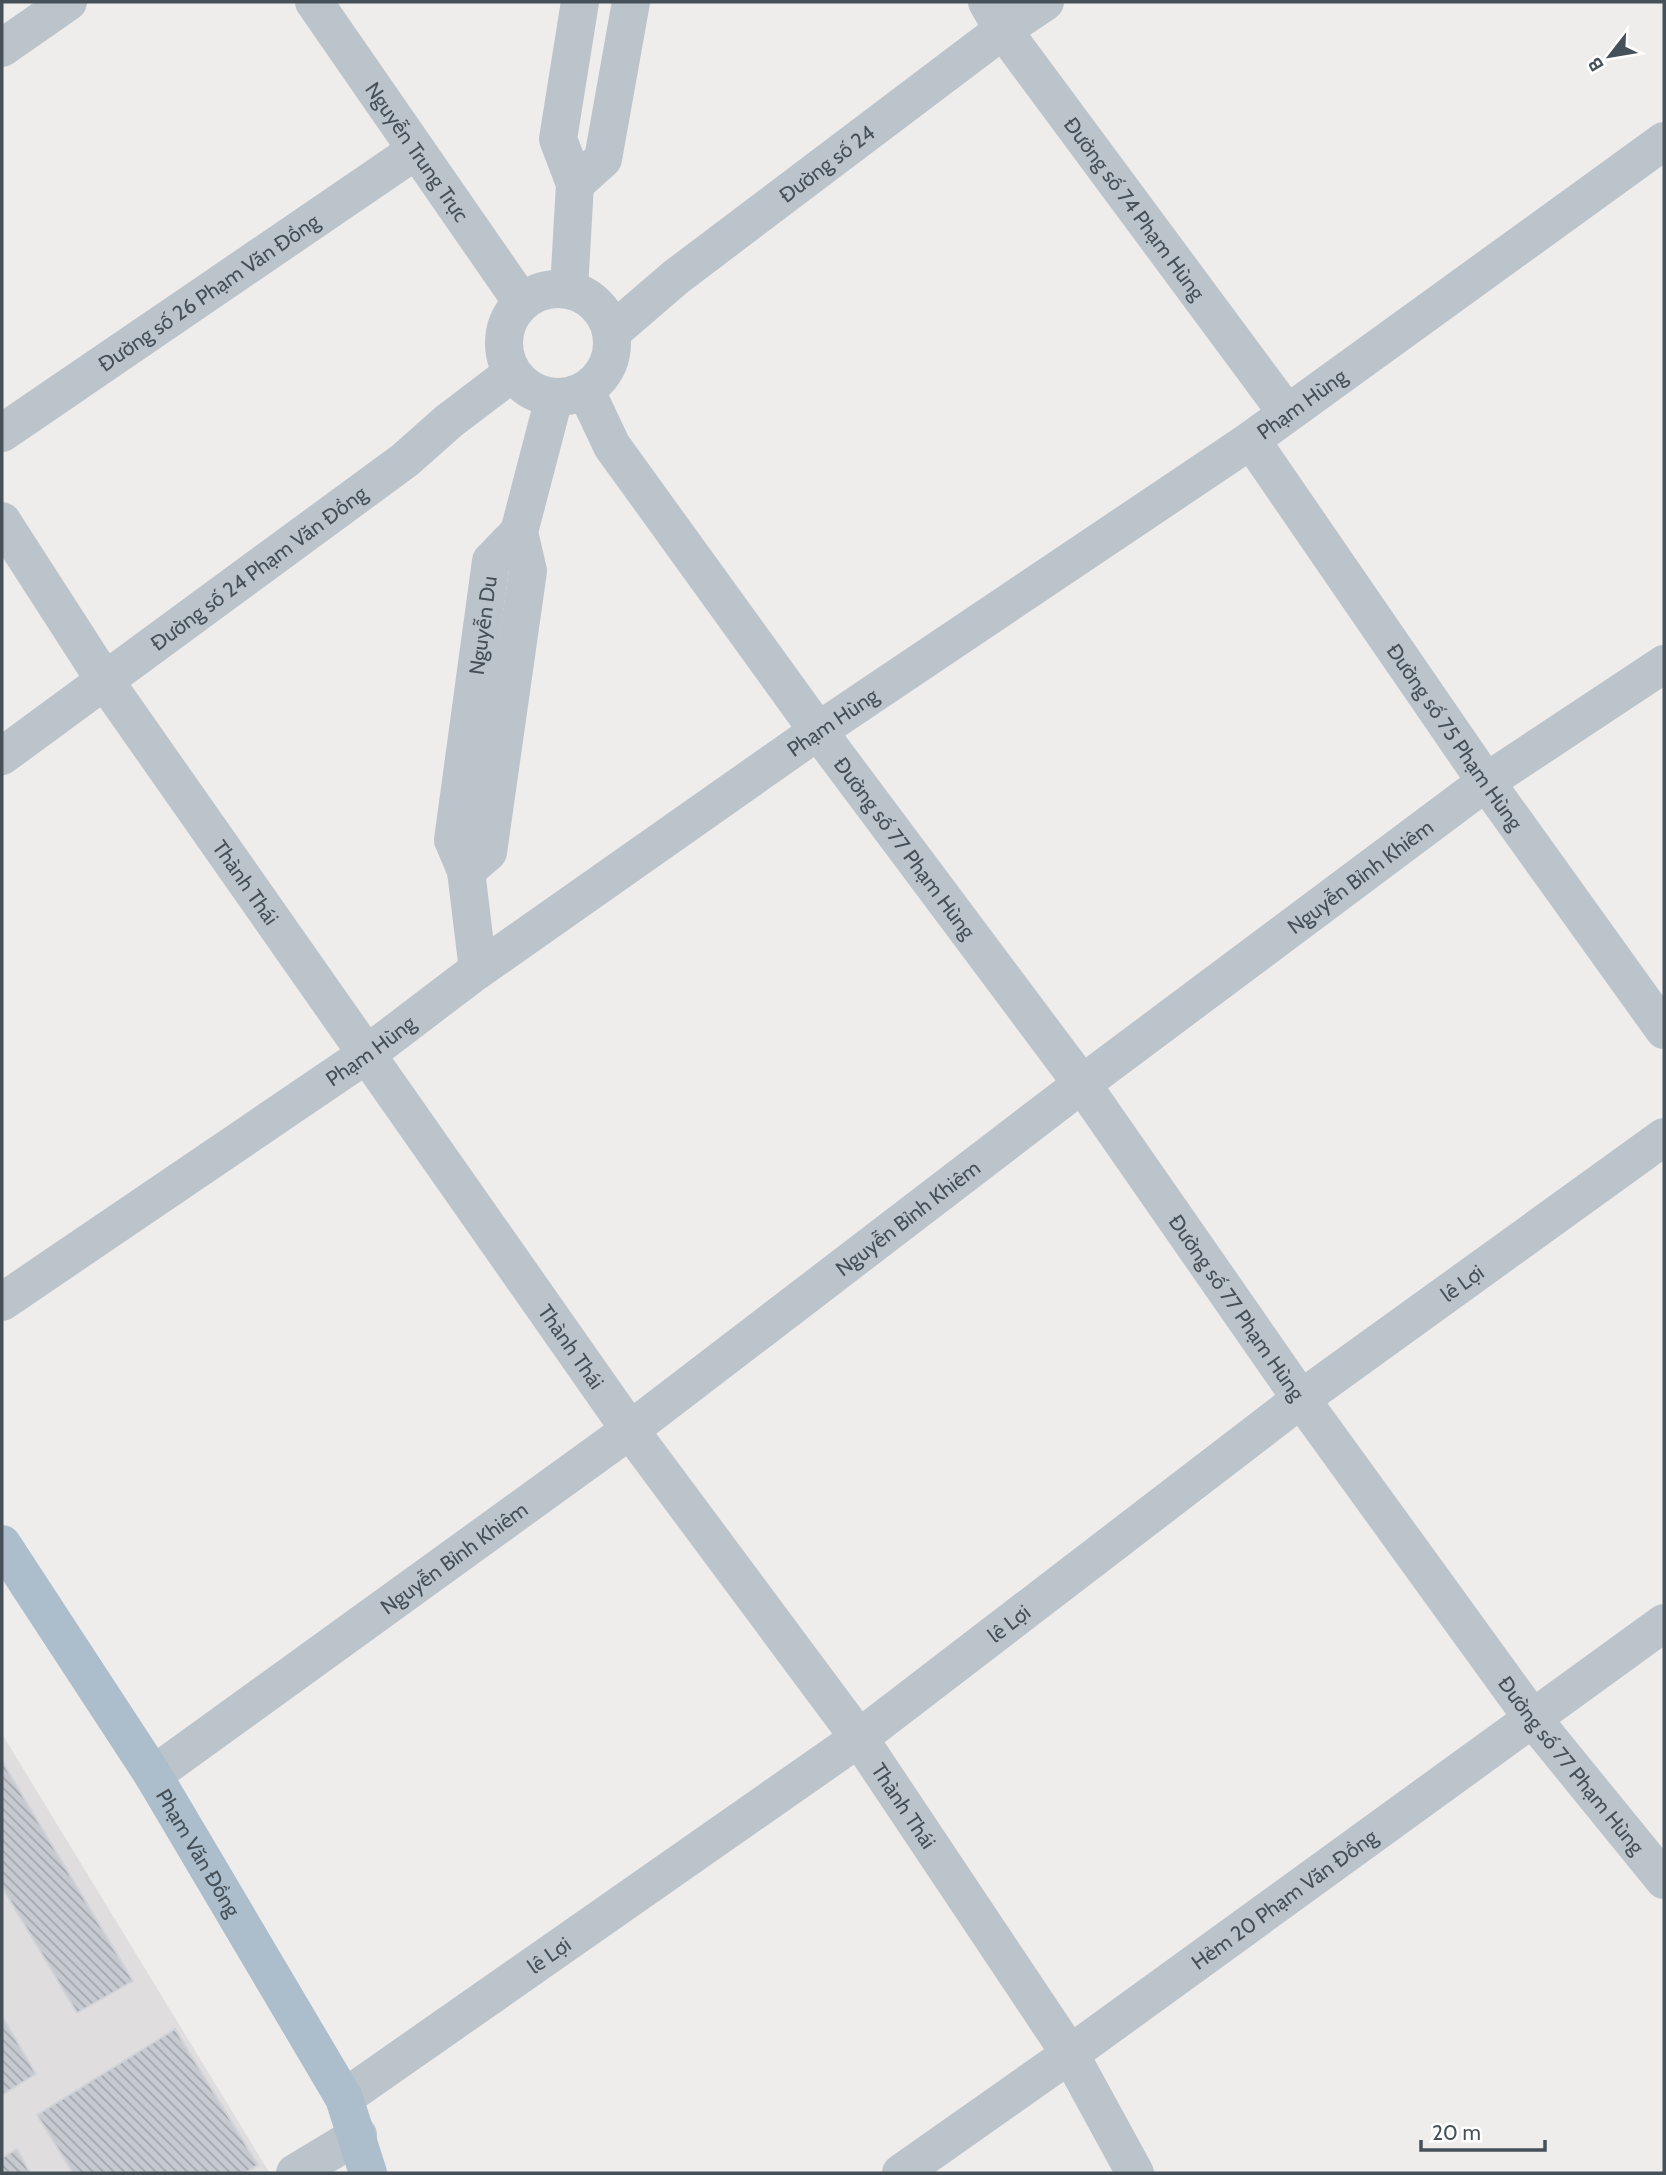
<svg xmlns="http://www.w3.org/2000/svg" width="1666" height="2175" viewBox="0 0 1666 2175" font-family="Cabin,sans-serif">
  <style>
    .education { fill: #e0ddde }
    .building { fill: url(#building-back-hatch); stroke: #d0d3d8; stroke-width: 2 }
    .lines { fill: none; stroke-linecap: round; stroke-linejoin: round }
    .minor { stroke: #bbc4cb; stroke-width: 38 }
    .major { stroke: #acbdcb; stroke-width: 38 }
    .labels { text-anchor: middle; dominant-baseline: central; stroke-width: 7; stroke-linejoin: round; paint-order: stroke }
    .street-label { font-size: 21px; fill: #455059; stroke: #fff }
  </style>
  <defs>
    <pattern id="building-back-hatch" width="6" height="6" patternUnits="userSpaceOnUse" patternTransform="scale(1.75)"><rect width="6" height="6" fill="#c6c9cf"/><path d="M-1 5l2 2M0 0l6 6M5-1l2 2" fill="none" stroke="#a3a6ab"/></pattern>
  </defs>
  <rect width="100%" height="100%" fill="#efecec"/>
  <path class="education" d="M2,1734L269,2172L2,2173Z"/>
  <path class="building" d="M2,1761L133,1981L77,2013L2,1887Z
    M2,2016L36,2074L2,2095Z
    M175,2029L258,2165L245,2173H73L37,2115Z
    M17,2149L30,2173H2V2158Z"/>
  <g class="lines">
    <g class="minor">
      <path id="s1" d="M314,2L521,301"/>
      <path id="s2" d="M987,2L1003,30L1286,412"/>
      <path d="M2,48L68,2"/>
      <path d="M575,184L603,159L631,2"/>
      <circle cx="558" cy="343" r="54"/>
      <path d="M569,289L575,184L558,139L580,2"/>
      <path id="s3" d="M612,332L676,277L1003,30L1045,2"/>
      <path id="s4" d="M586,391L612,446L818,731L1082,1084L1301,1399L1533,1719L1664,1880"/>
      <path id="s5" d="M2,433L415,151"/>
      <path id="s6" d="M1251,440L1486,782L1664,1030"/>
      <path id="s7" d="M2,521L105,681L630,1430L859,1738L1070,2054L1135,2173"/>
      <path id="s8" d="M2,756L405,460L449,421L512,373"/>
      <path d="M466,871L488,852L528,571L519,532L554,398"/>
      <path id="s9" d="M478,970L466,871L453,840L491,561L519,532"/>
      <path id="s10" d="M2,1302L367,1054L471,975L818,731L1251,440L1664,141"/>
      <path id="s11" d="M153,1775L630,1430L1082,1084L1486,782L1664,664"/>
      <path id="s12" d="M344,2098L859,1738L1301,1399L1664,1137"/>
      <path d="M295,2173L358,2135"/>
      <path id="s13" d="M901,2173L1070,2054L1664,1623"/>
    </g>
    <path class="major" id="s14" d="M2,1544L153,1775L344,2098L368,2173"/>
  </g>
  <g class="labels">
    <g class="street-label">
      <text stroke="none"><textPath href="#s1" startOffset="182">Nguyễn Trung Trực</textPath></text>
      <text stroke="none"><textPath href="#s3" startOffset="273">Đường số 24</textPath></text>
      <text stroke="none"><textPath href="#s2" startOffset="254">Đường số 74 Phạm Hùng</textPath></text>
      <text stroke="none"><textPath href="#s5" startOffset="250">Đường số 26 Phạm Văn Đồng</textPath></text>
      <text stroke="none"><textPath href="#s10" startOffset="1580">Phạm Hùng</textPath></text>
      <text stroke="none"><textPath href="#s8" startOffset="318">Đường số 24 Phạm Văn Đồng</textPath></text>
      <text stroke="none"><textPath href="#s9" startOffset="350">Nguyễn Du</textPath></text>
      <text stroke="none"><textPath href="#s10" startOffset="1013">Phạm Hùng</textPath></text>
      <text stroke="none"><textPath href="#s6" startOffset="360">Đường số 75 Phạm Hùng</textPath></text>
      <text stroke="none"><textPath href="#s4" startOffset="558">Đường số 77 Phạm Hùng</textPath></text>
      <text stroke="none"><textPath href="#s11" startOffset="1505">Nguyễn Bỉnh Khiêm</textPath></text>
      <text stroke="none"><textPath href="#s7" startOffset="436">Thành Thái</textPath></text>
      <text stroke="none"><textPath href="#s10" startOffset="446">Phạm Hùng</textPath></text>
      <text stroke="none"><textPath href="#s11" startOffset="938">Nguyễn Bỉnh Khiêm</textPath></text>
      <text stroke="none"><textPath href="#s12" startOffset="1384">lê Lợi</textPath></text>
      <text stroke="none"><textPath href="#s4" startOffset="1125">Đường số 77 Phạm Hùng</textPath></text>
      <text stroke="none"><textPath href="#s7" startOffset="1003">Thành Thái</textPath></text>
      <text stroke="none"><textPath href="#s11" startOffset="371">Nguyễn Bỉnh Khiêm</textPath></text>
      <text stroke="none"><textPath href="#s12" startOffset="817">lê Lợi</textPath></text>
      <text stroke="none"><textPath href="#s4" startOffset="1692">Đường số 77 Phạm Hùng</textPath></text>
      <text stroke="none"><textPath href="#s7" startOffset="1570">Thành Thái</textPath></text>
      <text stroke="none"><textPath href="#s14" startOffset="366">Phạm Văn Đồng</textPath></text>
      <text stroke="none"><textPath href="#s13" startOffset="471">Hẻm 20 Phạm Văn Đồng</textPath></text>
      <text stroke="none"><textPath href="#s12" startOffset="250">lê Lợi</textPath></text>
    </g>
  </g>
  <rect width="1666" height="2175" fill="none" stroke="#455059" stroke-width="7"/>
  <g transform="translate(1610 56) rotate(239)" stroke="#ffffff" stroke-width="5" paint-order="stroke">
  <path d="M0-5L12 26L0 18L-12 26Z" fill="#455059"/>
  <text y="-10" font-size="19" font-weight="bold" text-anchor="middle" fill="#455059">B</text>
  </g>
  <path d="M1421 2140v10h124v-10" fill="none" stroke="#455059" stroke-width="3.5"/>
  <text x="1432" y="2140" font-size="21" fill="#455059" stroke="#ffffff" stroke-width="5" paint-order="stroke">20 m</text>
</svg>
